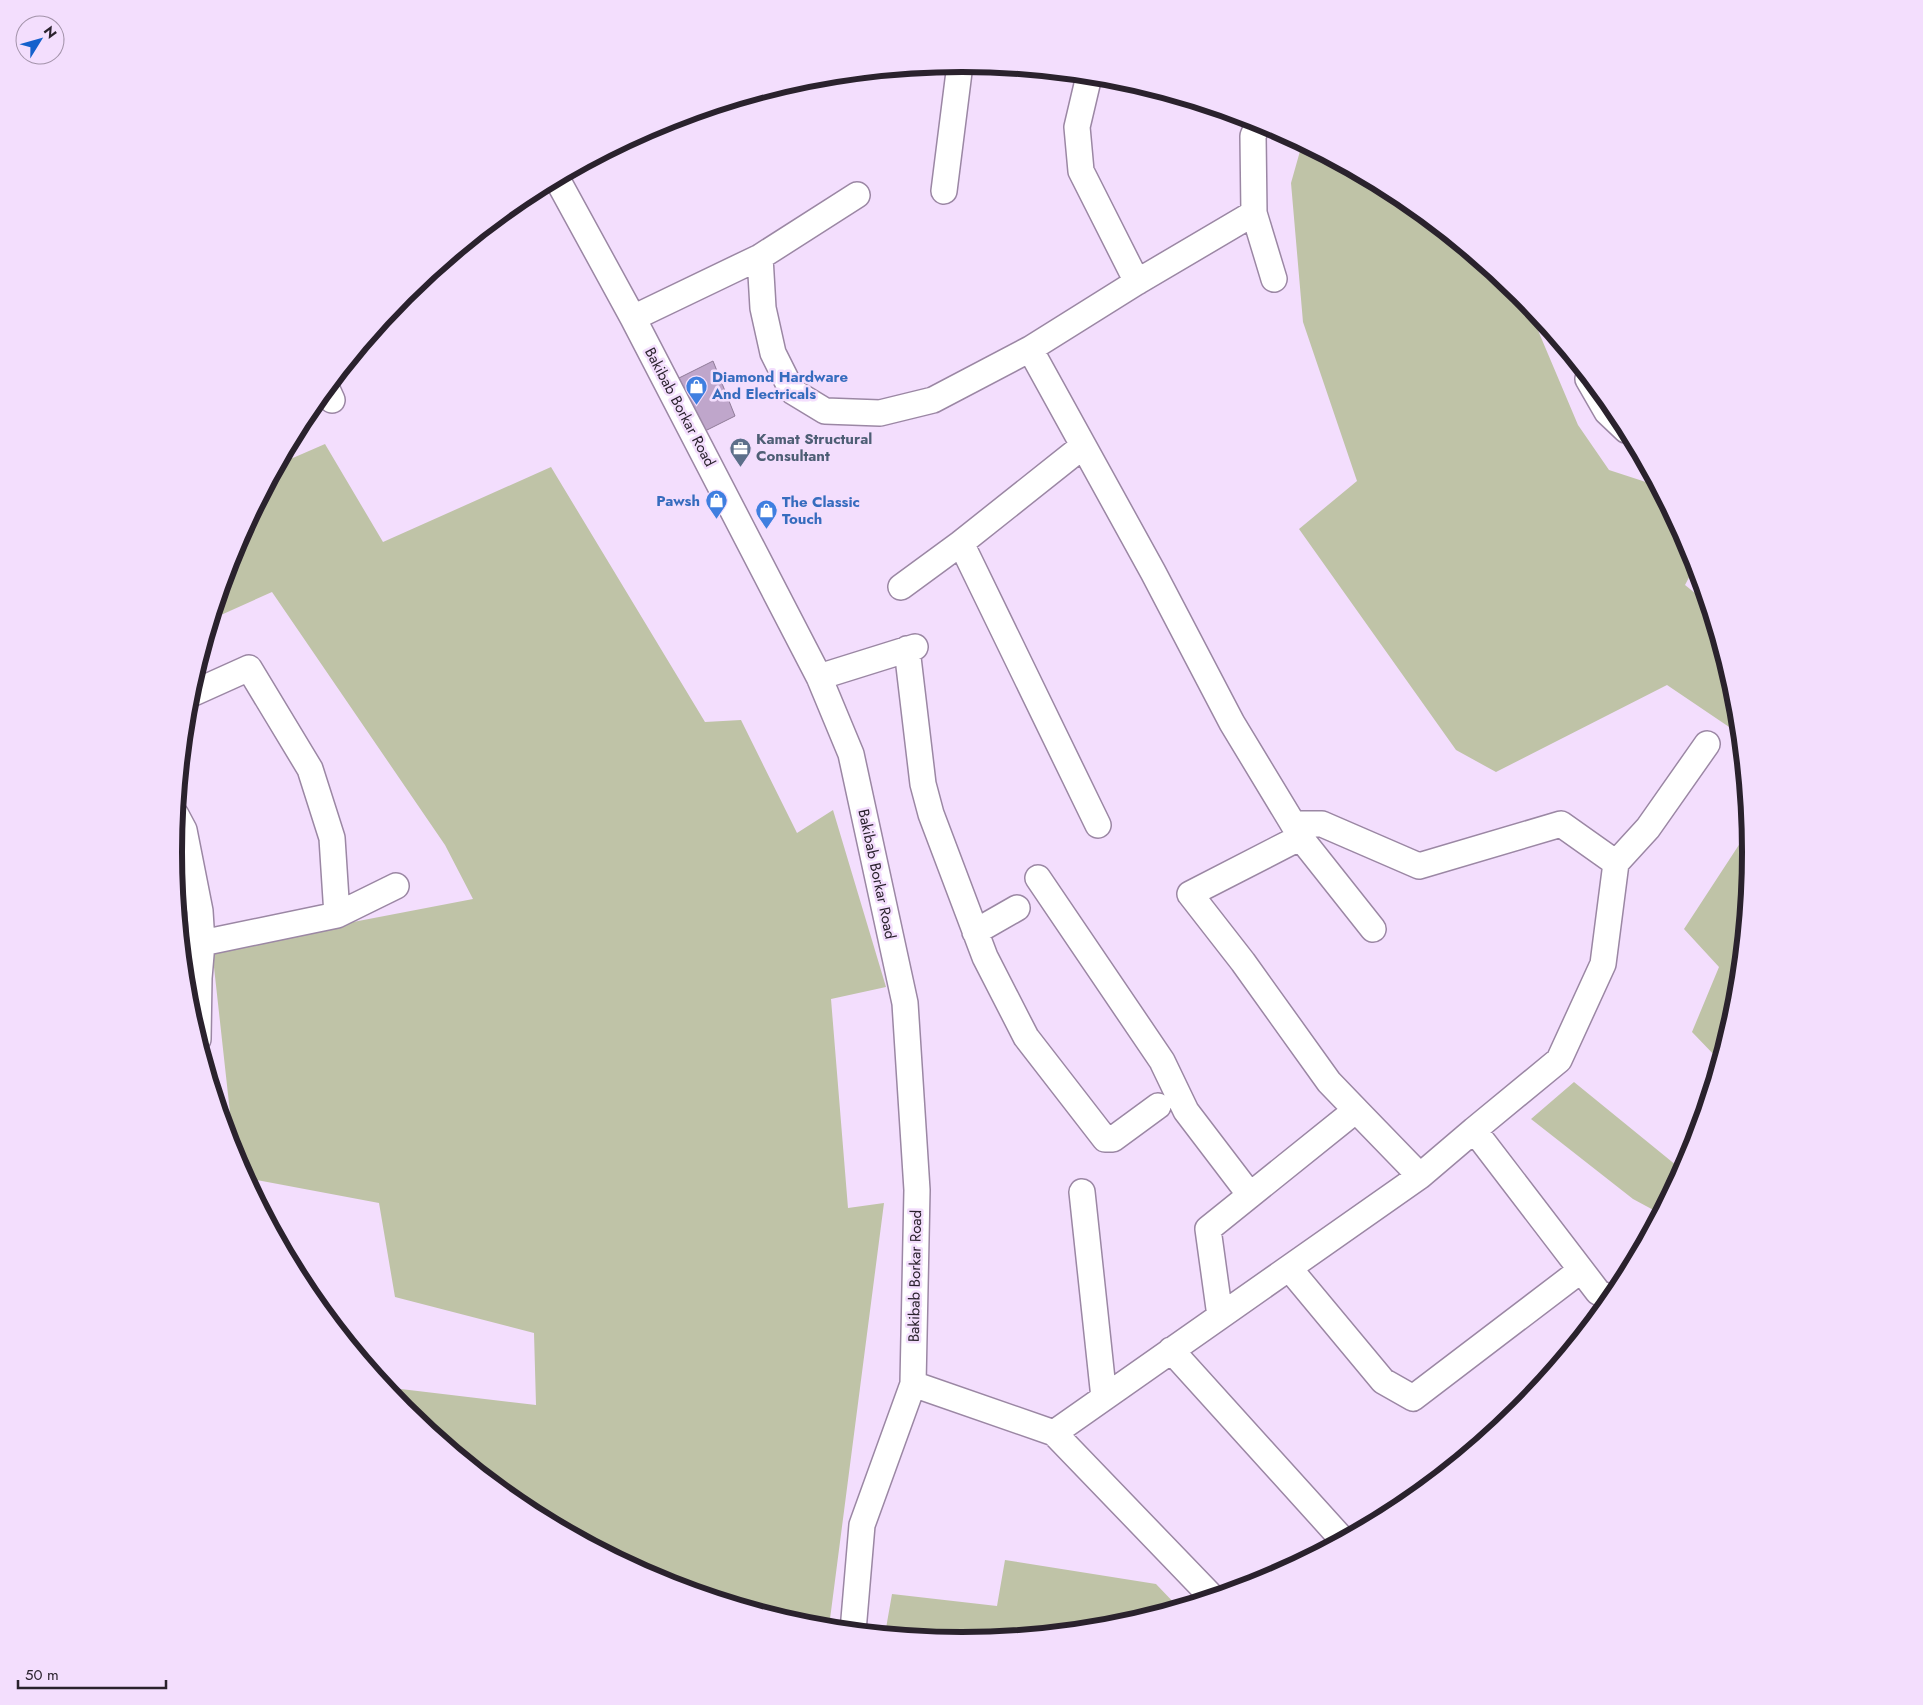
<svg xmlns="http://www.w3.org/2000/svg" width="1923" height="1705" viewBox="0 0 1923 1705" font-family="Jost,sans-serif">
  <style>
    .green { fill: #bfc3a7 }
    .building { fill: #bfa6cb; stroke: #8f7b98 }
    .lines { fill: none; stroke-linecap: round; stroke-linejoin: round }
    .minor-casing { stroke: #9b87a4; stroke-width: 28 }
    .minor { stroke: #fff; stroke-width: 25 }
    .labels { text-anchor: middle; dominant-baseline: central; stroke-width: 5; stroke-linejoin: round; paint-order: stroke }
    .shop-label { font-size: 15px; font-weight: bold; fill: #366cbe; stroke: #f3defd; text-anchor: start }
    .street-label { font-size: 15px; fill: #2a222d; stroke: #f3defd }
    .service-label { font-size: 15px; font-weight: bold; fill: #4e5e75; stroke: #f3defd; text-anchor: start }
    .rim { fill: none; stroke: #2a222d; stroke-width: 6 }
  </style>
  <rect width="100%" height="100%" fill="#f3defd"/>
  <path class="green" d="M1302,144L1400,197L1519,295L1538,317L1537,328L1578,425L1609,470L1655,485L1690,551L1695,566L1685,585L1706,602L1735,699L1738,733L1667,685L1496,772L1456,750L1299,529L1357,481L1303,322L1291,183Z
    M325,444L383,542L551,467L705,722L741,720L797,833L833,810L886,987L831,999L848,1208L884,1203L830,1619L790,1621L659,1581L523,1508L404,1410L384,1387L536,1405L534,1333L395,1297L379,1203L246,1178L235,1158L212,949L473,899L445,845L272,592L212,619L233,550L279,464Z
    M1748,831L1750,853L1735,1007L1719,1060L1692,1032L1719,967L1684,929Z
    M175,834L189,917L179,918L173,852Z
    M1574,1082L1682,1170L1659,1213L1633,1199L1531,1119Z
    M1005,1560L1156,1584L1178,1607L1115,1626L961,1641L885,1634L892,1594L997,1606Z"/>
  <path class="building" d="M713,361L735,416L703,432L679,378Z"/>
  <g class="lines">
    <defs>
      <path id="minor" d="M1089,76L1077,127L1081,171L1137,282
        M1259,122L1253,136L1254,213L1274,279
        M557,179L633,318L819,677L851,754L905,1003L917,1190L913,1384L862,1525L853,1631
        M944,191L960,64
        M760,257L763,308L773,353L792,391L825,411L880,413L933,400L1030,349L1153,572L1232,723L1304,842L1373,929
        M633,318L760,257L857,195
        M1030,349L1137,282L1254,213
        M1588,379L1607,412L1626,430
        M327,389L332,400
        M1083,446L961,543L1098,825
        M901,587L961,543
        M907,649L923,784L931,814L985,957L1026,1037L1105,1139H1113L1158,1106
        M819,677L915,647
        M189,695L249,668L310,769L332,838L337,915
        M176,815L184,830L200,911L202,943L199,978L198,1039
        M1293,824H1322L1419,866L1561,824L1616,863L1603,964L1559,1060L1474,1130
        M1301,837L1190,894L1243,962L1329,1082L1356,1110
        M1616,863L1648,828L1707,744
        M1038,878L1162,1061L1186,1111L1250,1195
        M975,932L1017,908
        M202,943L337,915L396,886
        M1082,1192L1104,1398
        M1289,1268L1383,1381L1413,1398L1581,1270
        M1220,1316L1208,1229L1356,1110L1420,1176
        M1171,1350L1342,1539
        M913,1384L1054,1433L1212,1597
        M1054,1433L1420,1176L1474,1130L1598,1292L1611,1299"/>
    </defs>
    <use href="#minor" class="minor-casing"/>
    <use href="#minor" class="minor"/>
  </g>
  <defs>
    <symbol id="shop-pin" viewBox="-11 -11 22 30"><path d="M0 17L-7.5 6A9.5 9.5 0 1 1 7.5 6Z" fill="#3f7fe0" stroke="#f3defd"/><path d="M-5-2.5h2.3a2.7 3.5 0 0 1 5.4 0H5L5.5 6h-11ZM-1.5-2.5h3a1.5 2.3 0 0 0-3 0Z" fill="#fff"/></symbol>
    <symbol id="office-pin" viewBox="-11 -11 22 30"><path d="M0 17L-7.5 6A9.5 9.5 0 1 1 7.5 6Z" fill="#5c6f8a" stroke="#f3defd"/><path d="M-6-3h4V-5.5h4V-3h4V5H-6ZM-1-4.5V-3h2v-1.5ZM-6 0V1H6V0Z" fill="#fff"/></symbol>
  </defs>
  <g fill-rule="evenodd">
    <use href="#shop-pin" x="684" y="374" width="25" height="34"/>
    <use href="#office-pin" x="728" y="436" width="25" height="34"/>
    <use href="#shop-pin" x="704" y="488" width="25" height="34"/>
    <use href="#shop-pin" x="754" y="498" width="25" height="34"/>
  </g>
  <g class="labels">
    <g class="shop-label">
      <text x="712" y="377">Diamond Hardware<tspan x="712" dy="17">And Electricals</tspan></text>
      <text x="700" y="501" text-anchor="end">Pawsh</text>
      <text x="782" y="502">The Classic<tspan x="782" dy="17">Touch</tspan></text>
    </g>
    <g class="street-label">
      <text transform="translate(680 407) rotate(62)">Bakibab Borkar Road</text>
      <text transform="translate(877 874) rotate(78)">Bakibab Borkar Road</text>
      <text transform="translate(915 1276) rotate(-89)">Bakibab Borkar Road</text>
    </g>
    <g class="service-label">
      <text x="756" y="439">Kamat Structural<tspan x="756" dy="17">Consultant</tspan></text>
    </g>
  </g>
  <path d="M0 0H1923V1705H0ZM182 852a780 780 0 1 1 1560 0a780 780 0 1 1-1560 0Z" fill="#f3defd" fill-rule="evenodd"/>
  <path class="rim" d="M182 852a780 780 0 1 1 1560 0a780 780 0 1 1-1560 0Z"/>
  <g transform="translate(40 40) rotate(53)"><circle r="24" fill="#f3defd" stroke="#a393aa"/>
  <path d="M0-4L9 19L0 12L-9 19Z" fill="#1461cc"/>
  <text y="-8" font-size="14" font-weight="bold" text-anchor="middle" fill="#2a222d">N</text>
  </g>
  <path d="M18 1680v8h148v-8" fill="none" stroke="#2a222d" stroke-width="2.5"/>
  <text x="25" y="1680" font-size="15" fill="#2a222d" stroke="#f3defd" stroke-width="4" paint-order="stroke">50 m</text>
</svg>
